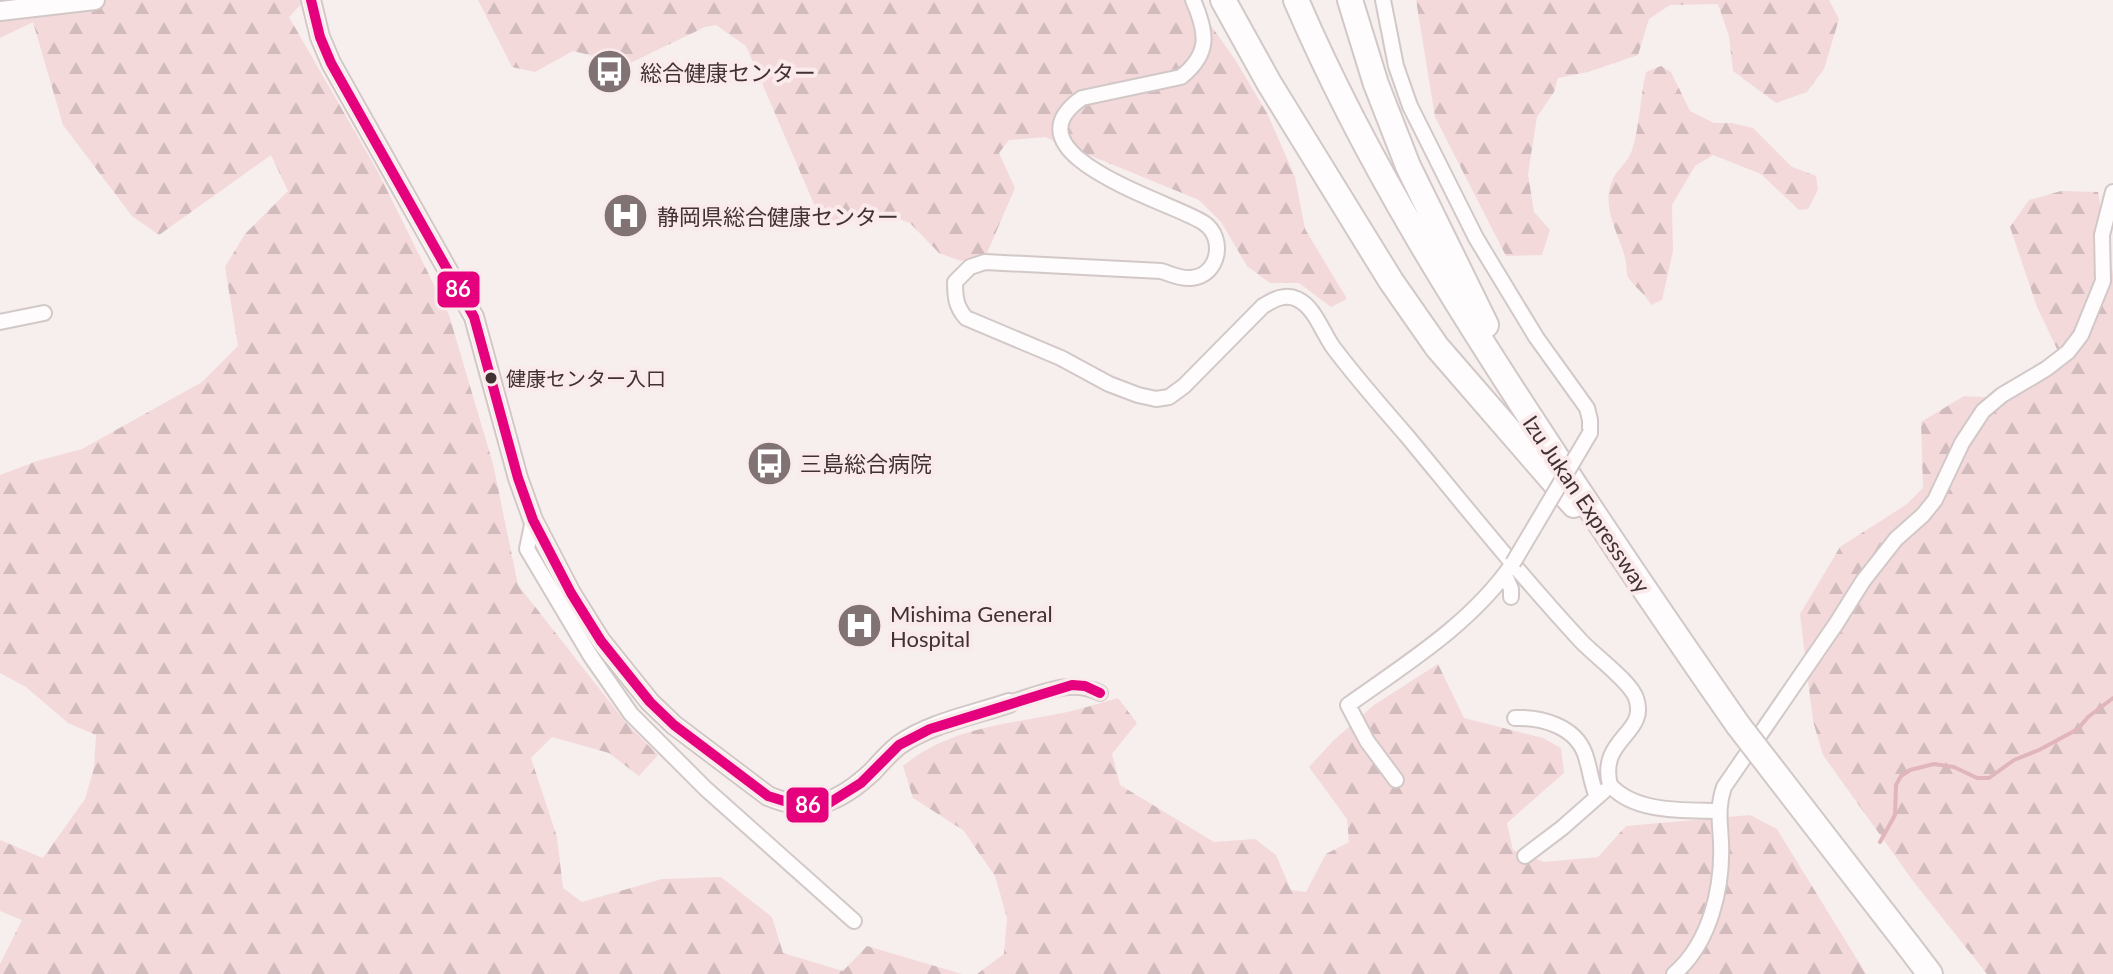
<svg xmlns="http://www.w3.org/2000/svg" width="2113" height="974" viewBox="0 0 2113 974" font-family="Lato,'Noto Sans JP',sans-serif">
  <style>
    .forest { fill: url(#forest-firs) }
    .lines { fill: none; stroke-linecap: round; stroke-linejoin: round }
    .stream { stroke: #e0b6ba; stroke-width: 4 }
    .street-casing { stroke: #d3c8c8; stroke-width: 18 }
    .secondary-casing { stroke: #d3c8c8; stroke-width: 22 }
    .highway-casing { stroke: #d3c8c8; stroke-width: 28 }
    .street { stroke: #fefcfc; stroke-width: 14 }
    .secondary { stroke: #fefcfc; stroke-width: 18 }
    .highway { stroke: #fefcfc; stroke-width: 24 }
    .street-bridge-casing { stroke: #d3c8c8; stroke-width: 18; stroke-linecap: butt }
    .highway-bridge-casing { stroke: #d3c8c8; stroke-width: 28; stroke-linecap: butt }
    .street-bridge { stroke: #fefcfc; stroke-width: 14 }
    .highway-bridge { stroke: #fefcfc; stroke-width: 24 }
    .bus-1-casing { stroke: #fbeaeb; stroke-width: 16 }
    .bus-1 { stroke: #e5007d; stroke-width: 10 }
    .bus-dot { fill: #413132; stroke: #fbeaeb; stroke-width: 3 }
    .labels { text-anchor: middle; dominant-baseline: central; stroke-width: 8; stroke-linejoin: round; paint-order: stroke }
    .bus-label { font-size: 20px; fill: #413132; stroke: #fbeaeb; text-anchor: start }
    .poi-label { font-size: 22px; fill: #413132; stroke: #fbeaeb; text-anchor: start }
    .street-label { font-size: 22px; fill: #413132; stroke: #fbeaeb }
    .line-badge { stroke: #fbeaeb; stroke-width: 3 }
    .badge-label { font-size: 22px; text-anchor: middle; font-weight: bold; fill: #fff }
  </style>
  <defs>
    <pattern id="forest-firs" width="22" height="20" patternUnits="userSpaceOnUse" patternTransform="scale(2)"><rect width="22" height="20" fill="#f4d9db"/><path d="M5 1l3.5 6h-7zM16 11l3.5 6h-7z" fill="#d2bbbc"/></pattern>
  </defs>
  <rect width="100%" height="100%" fill="#f7eeee"/>
  <path class="forest" d="M0,0H305L289,17L378,172L449,315L493,464L518,585L627,724L658,755L639,776L609,753L552,737L531,758L557,837L563,888L582,902L662,879L721,877L772,917L783,953L843,971L867,946L962,974H0V964L22,920L0,911V840L43,858L85,799L94,768L96,735L68,723L26,687L0,673V475L37,461L82,449L202,382L238,346L225,267L245,234L288,191L271,155L159,235L132,216L63,125L33,22L0,38Z
    M478,0H1193L1236,61L1268,115L1295,177L1305,229L1347,299L1331,307L1299,283H1270L1247,266L1221,222L1199,200L1045,137L1009,140L999,153L1015,188L987,253L961,261L939,253L910,223L874,210L835,228L823,225L746,46L716,25L705,27L622,67L615,66L606,59L573,51L535,72L512,67Z
    M1416,0H1829L1839,19L1824,69L1807,92L1776,103L1733,71L1729,36L1718,4L1670,5L1649,19L1638,55L1588,72L1558,78L1554,92L1537,117L1528,174L1534,212L1550,230L1542,255L1506,256L1435,117Z
    M1661,66L1671,72L1690,111L1714,123H1732L1753,128L1792,167L1816,176L1818,190L1808,209L1799,210L1761,174L1713,155L1695,166L1672,205L1673,251L1662,300L1651,305C1645,293 1633,286 1628,277C1626,272 1627,264 1625,258C1619,234 1601,208 1612,181C1616,170 1628,163 1632,150C1640,125 1640,98 1646,72Z
    M2061,191L2098,192L2113,274V974H1987L1913,881L1823,755L1813,721L1800,614L1840,547L1907,504L1923,488L1921,422L1964,396L2013,399L2058,351L2037,307L2010,227L2029,200Z
    M1438,664L1464,718L1543,738L1561,748L1564,773L1507,823L1513,850L1544,862L1598,857L1626,826L1750,815L1777,829L1866,974H977L1004,954L1007,918L995,876L963,830L913,798L903,766C949,728 1007,724 1063,713C1081,709 1100,703 1118,698L1137,723L1112,754L1120,785L1214,842L1255,839L1276,855L1291,890L1306,892L1326,854L1349,842L1347,819L1309,767L1334,740L1374,705Z"/>
  <g class="lines">
    <path class="stream" d="M1880,842L1895,815L1896,785L1901,776L1910,770L1934,764L1954,767L1977,778H1989L2014,760L2039,750L2078,729L2088,717L2113,698"/>
    <defs>
      <path id="street" d="M1193,0C1207,32 1211,53 1181,77L1082,98C1000,155 1175,203 1204,223C1226,238 1219,276 1191,278C1180,279 1171,274 1161,271L985,262L970,267L955,282C955,297 956,307 966,318L1061,358L1109,384L1138,395L1156,399L1169,397L1184,386L1263,306C1273,300 1285,293 1297,299C1315,307 1322,332 1333,347C1356,378 1382,407 1407,436C1464,505 1520,575 1581,641C1594,655 1631,682 1636,698C1649,734 1598,738 1610,785C1635,813 1683,810 1718,811
        M1383,0L1396,66L1410,106L1476,238L1536,337L1587,408L1590,420V433
        M0,322L44,313
        M533,520L527,549L590,655L631,714L706,789L854,921
        M1505,575L1511,589V597
        M1009,703C1040,694 1070,678 1100,693
        M1515,718C1541,717 1575,726 1585,754C1590,768 1591,783 1597,797
        M1396,780L1367,741L1348,705C1407,663 1472,623 1513,563
        M1525,856L1562,828L1604,791
        M1674,974C1710,943 1723,888 1721,842C1720,821 1717,807 1724,787L1836,624L1863,581L1896,539L1923,515L1935,500L1962,443L1983,411L2002,395L2046,369L2068,352L2081,335L2103,281L2102,235L2113,192"/>
      <path id="secondary" d="M311,0L320,37L331,63L474,317L518,478L533,520L571,593L601,641L650,702L674,725L768,796C812,815 840,802 873,771C881,762 890,752 899,745C930,723 974,715 1009,703
        M0,11L95,0"/>
      <path id="highway" d="M1223,0L1269,83L1391,281L1437,347L1574,505
        M1296,0C1366,163 1460,311 1557,458C1616,548 1676,636 1738,725
        M1350,0L1376,84L1408,166L1486,325
        M1908,945L1930,974"/>
    </defs>
    <use href="#street" class="street-casing"/>
    <use href="#secondary" class="secondary-casing"/>
    <use href="#highway" class="highway-casing"/>
    <use href="#street" class="street"/>
    <use href="#secondary" class="secondary"/>
    <use href="#highway" class="highway"/>
    <defs>
      <path id="street-bridge" d="M1513,563L1590,433"/>
      <path id="highway-bridge" d="M1738,725L1908,945"/>
    </defs>
    <use href="#street-bridge" class="street-bridge-casing"/>
    <use href="#highway-bridge" class="highway-bridge-casing"/>
    <use href="#street-bridge" class="street-bridge"/>
    <use href="#highway-bridge" class="highway-bridge"/>
    <defs>
      <path id="bus-1" d="M311,0L320,37L331,63L474,317L518,478L533,520L571,593L601,641L650,702L674,725L768,796L800,806L829,803L861,783L899,745L930,729L1072,685L1085,686L1100,693"/>
    </defs>
    <use href="#bus-1" class="bus-1-casing"/>
    <use href="#bus-1" class="bus-1"/>
  </g>
  <defs>
    <symbol id="bus-disc" viewBox="-11 -11 22 22"><circle r="9.5" fill="#817374" stroke="#fbeaeb"/><path d="M-5-6H5V4H4V6H2V4H-2V6H-4V4H-5ZM-3.5-4V0h7V-4ZM-3.5 1.2v1.5H-2V1.2ZM2 1.2v1.5H3.5V1.2Z" fill="#fff"/></symbol>
    <symbol id="hospital-disc" viewBox="-11 -11 22 22"><circle r="9.5" fill="#817374" stroke="#fbeaeb"/><path d="M-5-5h3v3.5h4V-5h3V5h-3V1.5h-4V5h-3Z" fill="#fff"/></symbol>
  </defs>
  <g fill-rule="evenodd">
    <use href="#bus-disc" x="584" y="46" width="51" height="51"/>
    <use href="#hospital-disc" x="600" y="190" width="51" height="51"/>
    <use href="#bus-disc" x="744" y="438" width="51" height="51"/>
    <use href="#hospital-disc" x="834" y="600" width="51" height="51"/>
  </g>
  <circle class="bus-dot" cx="491" cy="378" r="7"/>
  <g class="labels">
    <g class="bus-label">
      <text x="506" y="378">健康センター入口</text>
    </g>
    <g class="poi-label">
      <text x="640" y="72">総合健康センター</text>
      <text x="657" y="216">静岡県総合健康センター</text>
      <text x="800" y="463">三島総合病院</text>
      <text x="890" y="613">Mishima General<tspan x="890" dy="25">Hospital</tspan></text>
    </g>
    <g class="street-label">
      <text transform="translate(1587 504) rotate(56)">Izu Jukan Expressway</text>
    </g>
  </g>
  <g class="line-badge">
    <rect x="436" y="270" width="45" height="39" rx="8" fill="#e5007d"/>
    <rect x="785" y="786" width="45" height="38" rx="8" fill="#e5007d"/>
  </g>
  <g class="badge-label">
    <text x="458" y="297">86</text>
    <text x="808" y="813">86</text>
  </g>
</svg>
